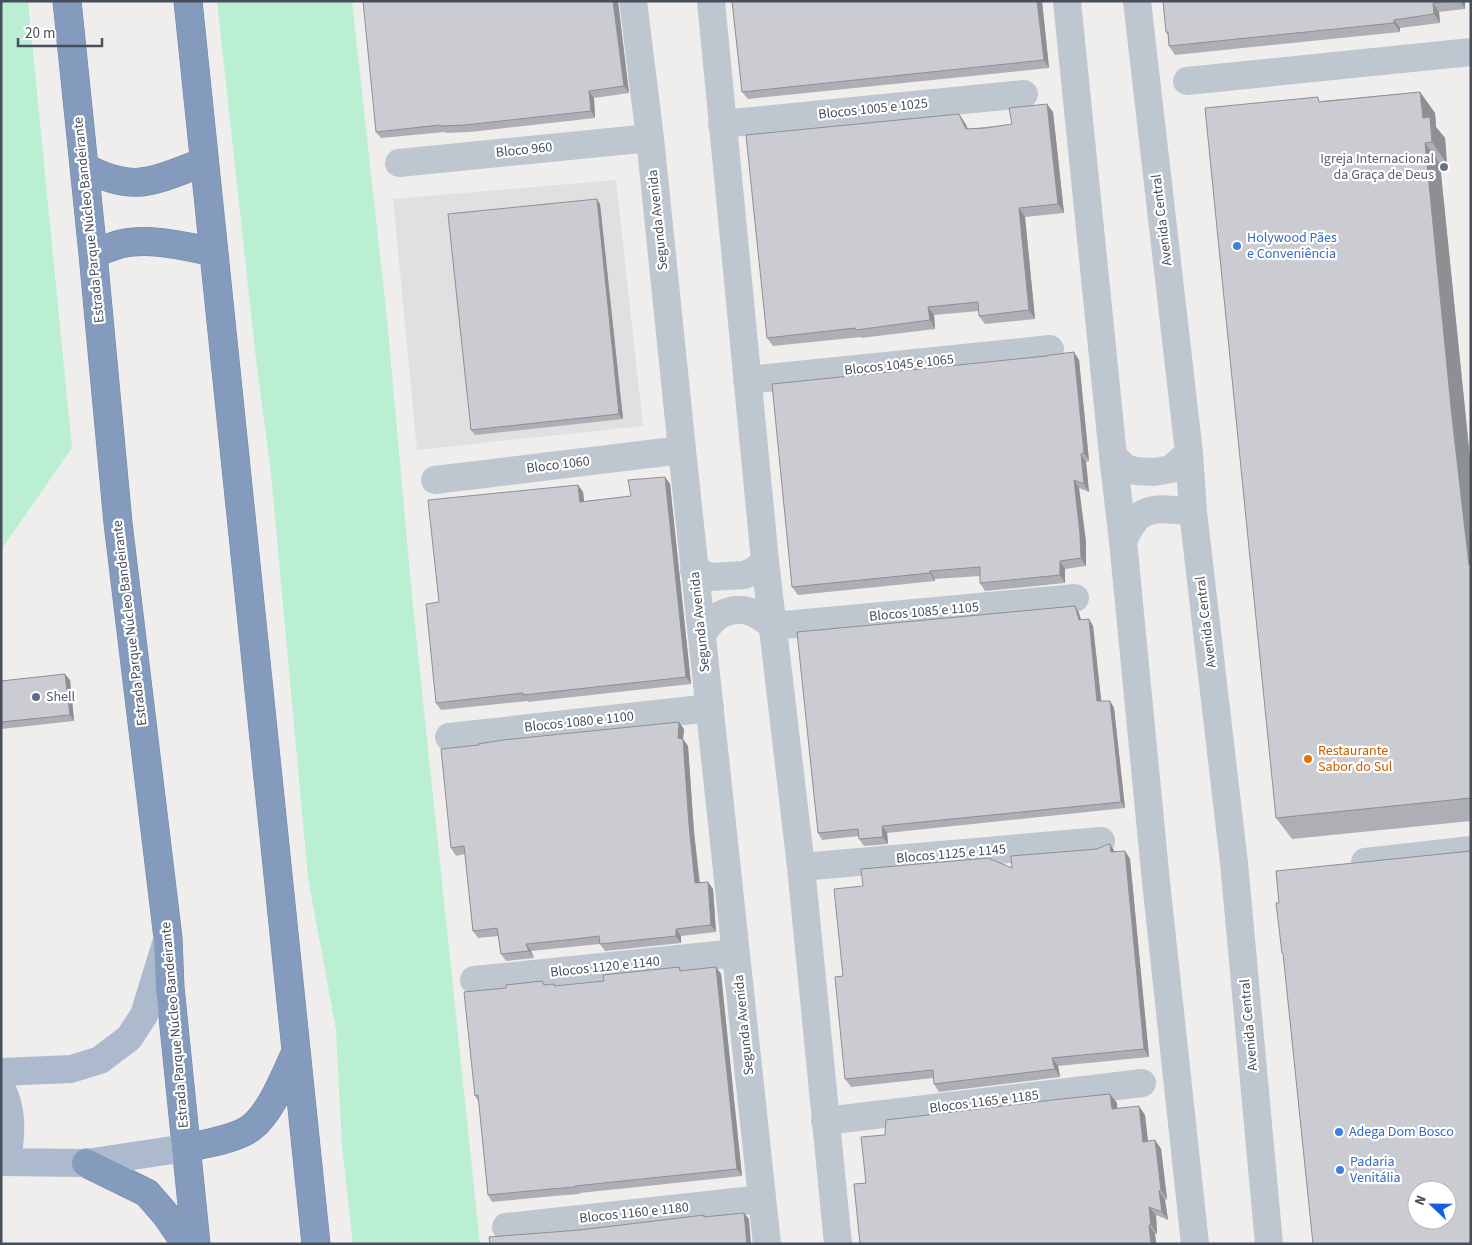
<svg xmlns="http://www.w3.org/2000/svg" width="1472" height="1245" viewBox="0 0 1472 1245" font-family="'Source Sans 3',sans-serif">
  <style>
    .education { fill: #e1dfdf }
    .green { fill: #bbefd3 }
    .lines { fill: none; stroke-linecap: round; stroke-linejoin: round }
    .highway-casing { stroke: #7086a9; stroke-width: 29 }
    .minor { stroke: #bec7d0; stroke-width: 28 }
    .major { stroke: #adbacd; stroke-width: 28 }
    .highway { stroke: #849bbd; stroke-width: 28 }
    .wall { fill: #aeafb5 }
    .shaded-wall { fill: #8d8f93 }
    .building { fill: #caccd2; stroke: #8d8f93; fill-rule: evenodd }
    .worship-dot { fill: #6b7280; stroke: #fff; stroke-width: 2 }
    .shop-dot { fill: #3f7fe0; stroke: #fff; stroke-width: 2 }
    .service-dot { fill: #5c6f8a; stroke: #fff; stroke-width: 2 }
    .food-dot { fill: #e8710a; stroke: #fff; stroke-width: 2 }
    .labels { text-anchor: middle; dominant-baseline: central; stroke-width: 4.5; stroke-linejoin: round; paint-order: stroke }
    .street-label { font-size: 14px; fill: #464f5b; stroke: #fff }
    .worship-label { font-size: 14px; fill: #5b616d; stroke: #fff; text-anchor: end }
    .shop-label { font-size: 14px; fill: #366cbe; stroke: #fff; text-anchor: start }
    .service-label { font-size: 14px; fill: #4e5e75; stroke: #fff; text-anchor: start }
    .food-label { font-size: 14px; fill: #c56008; stroke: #fff; text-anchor: start }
  </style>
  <rect width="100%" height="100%" fill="#f0eeed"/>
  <path class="education" d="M616,180L643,426L417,450L393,199Z"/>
  <path class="green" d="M1,1H28L72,448L1,550Z
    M217,1H352L387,318L412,596L480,1244H353L342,1147L336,1030L308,878L271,474L255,351Z"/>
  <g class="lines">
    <defs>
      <path id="highway" d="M67,1L93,254L118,523L168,938L170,987L196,1244
        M188,1L316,1244
        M84,167C103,177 126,186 148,181C166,178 187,168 204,162
        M93,254C102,250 111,247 120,244C150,237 183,246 214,252
        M186,1148C204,1144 237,1139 252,1127C272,1111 285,1075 296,1052
        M86,1163L147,1193L166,1215L186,1244"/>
    </defs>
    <use href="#highway" class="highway-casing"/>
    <path class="minor" d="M633,1L650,138L682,450L767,1244
      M711,1L765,561L801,867L838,1244
      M1067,1L1113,456L1123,541L1156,882L1195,1244
      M1137,1L1189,453L1193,512L1234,863L1269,1244
      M1187,81L1471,52
      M722,124L1024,94
      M399,163L650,138
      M747,380L1050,349
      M1113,456L1125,468L1136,471L1154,472L1171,469L1189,453
      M435,480L682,450
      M1123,541C1126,535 1129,528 1133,523C1146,503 1172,510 1193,512
      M694,570L710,577L744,575L754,571L765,561
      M773,626L1075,598
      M702,633C707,628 714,617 722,614C742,604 757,613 773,626
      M449,737L710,708
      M1365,862L1471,850
      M801,867L1101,841
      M474,980L736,953
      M825,1121L1142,1083
      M506,1227L762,1199"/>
    <path class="major" d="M1,1072L71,1069L100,1060L129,1038L144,1015L167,940
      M1,1088C13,1109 11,1132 8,1155L1,1160
      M1,1162L86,1163L186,1148"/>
    <use href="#highway" class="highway"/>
  </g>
  <path class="wall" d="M732,1H1042L1049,68L748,99L742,92Z
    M1163,1H1465V9L1439,12L1440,23L1400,28V32L1175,55L1169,46L1168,36L1166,32Z
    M618,3L629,93L594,98L595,118L470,132L446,133L445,132L381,138L376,132Z
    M1420,92L1435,113L1436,127L1445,138L1447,164H1440L1471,468V821L1292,839L1276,818L1321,101Z
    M1053,112L1064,213L1025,217L1035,319L985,324L979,316V311L934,315L935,329L861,338V337L773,346L767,338L959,114L965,123L968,129L1012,124Z
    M600,204L623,419L475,435L471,430Z
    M1079,360L1089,461L1086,462L1089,492L1079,488L1086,542V566L1065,569V583L985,591L980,583V576L935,579V581L798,595L792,587Z
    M665,477L670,484L691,684L528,702V701L441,710L436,703L439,602L578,485L583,492L584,502L631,496Z
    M1075,606L1079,613L1081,620L1089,619L1093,626L1101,701H1110L1114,708L1125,808L887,833L888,844L864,846L859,839V836L822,840L818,833Z
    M70,680L74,721L1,729V681Z
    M684,729L683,739L688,746L694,832L700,882H708L713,889L716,932L681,936V943L605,951L600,944L580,946L531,951L534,958L506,961L501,954L498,936L478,938L473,931L465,854L456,856L451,848Z
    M1125,851L1130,859L1149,1057L1058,1066L1060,1077L939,1092L934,1084L933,1078L851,1087L845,1079L843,976L863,886L1012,868Z
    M679,967L682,971L716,967L721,974L742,1176L580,1193V1194L554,1196L492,1202L488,1195L479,1102L475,1096L506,988L542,981L545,985L554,984L555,986L604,981Z
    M1110,1094L1117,1103V1108L1145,1115L1148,1141L1155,1140L1161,1149L1167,1199L1165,1200L1168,1220L1156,1215L1157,1234H1155L1156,1244H860L866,1183L885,1135Z"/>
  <path class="shaded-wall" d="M613,1H618L629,93L624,86Z
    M1037,1H1042L1049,68L1044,60Z
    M1460,1H1465V9Z
    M1433,3L1439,12L1440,23L1434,14Z
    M1394,20L1400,28V32L1394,23Z
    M589,91L594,98L595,118L591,111Z
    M1420,92L1435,113L1436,127L1445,138L1447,164L1432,142L1423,118Z
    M1047,104L1053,112L1064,213L1058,204Z
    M959,114L965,123L972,138L966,129Z
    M1425,143L1440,164L1471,468V567L1469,565L1452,417Z
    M597,199L600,204L623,419L619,414Z
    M1019,208L1025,217L1035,319L1029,310Z
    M928,307L934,315L935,329L930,320Z
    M1074,352L1079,360L1089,461L1084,453Z
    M1081,454L1086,462L1089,492L1084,484Z
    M665,477L670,484L691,684L686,677Z
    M1074,480L1079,488L1086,542V566L1081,558Z
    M578,485L583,492L585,509L580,502Z
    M1060,561L1065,569V583L1060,575Z
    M930,571L935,579V581L930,573Z
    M1075,606L1079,613L1083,627L1079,620Z
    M1089,619L1093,626L1102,707L1097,701Z
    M65,674L70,680L74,721L70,715Z
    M1110,701L1114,708L1125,808L1121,802Z
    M679,722L684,729L683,739L688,746L694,832L700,890L695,883L689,825L678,738Z
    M882,826L887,833L888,844L883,837Z
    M1110,844L1115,852H1111Z
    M1125,851L1130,859L1149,1057L1144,1049Z
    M708,882L713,889L716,932L711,925Z
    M676,929L681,936V943L676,936Z
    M526,944L531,951L534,958L529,951Z
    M716,967L721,974L742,1176L737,1169Z
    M1052,1058L1058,1066L1060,1077L1055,1069Z
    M1110,1094L1117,1103L1118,1118L1112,1109Z
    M1139,1106L1145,1115L1149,1151L1143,1142Z
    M1155,1140L1161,1149L1167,1199L1161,1190Z
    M1159,1191L1165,1200L1168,1220L1162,1212Z
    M1149,1207L1156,1215L1157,1234L1151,1225Z
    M744,1213L749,1219L751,1244H747Z
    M1149,1225L1155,1234L1156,1244H1151Z"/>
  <path class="building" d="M363,1H613L624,86L589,91L591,111L465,125L441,126L440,125L376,132Z
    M732,1H1037L1044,60L742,92Z
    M1163,1H1452L1433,3L1434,14L1394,20V23L1169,46L1168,32H1166Z
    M1420,92L1423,118L1430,117L1432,142L1425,143L1452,417L1469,565H1471V798L1276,818L1205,108L1318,97L1319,102Z
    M1047,104L1058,204L1019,208L1029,310L979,316L978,302L928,307L930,320L856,330L855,328L767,338L746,135L959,114L966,129L986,128L1012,124L1009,108Z
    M597,199L619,414L471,430L448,214Z
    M1074,352L1084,453L1081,454L1084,484L1074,480L1080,534L1081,558L1060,561V575L980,583V567L930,571V573L792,587L772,384L1046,356L1051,355Z
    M665,477L686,677L523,695V693L436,703L426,604L439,602L428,500L578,485L580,502L631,496L628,480Z
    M1075,606L1079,620L1089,619L1097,701H1110L1121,802L882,826L883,837L859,839L858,829L818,833L797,632Z
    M65,674L70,715L1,722V681Z
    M679,722L678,738L683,739L689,825L695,883L708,882L711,925L676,929V936L600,944L599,936L575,939L526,944L529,951L501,954L497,928L473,931L464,846L451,848L441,749L479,745L478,744L503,740Z
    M1110,844L1111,852L1125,851L1144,1049L1052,1058L1055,1069L934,1084L933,1070L845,1079L835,977L843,976L834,889L863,886L861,869L988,858L1012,868L1011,856L1097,849L1106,845Z
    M1471,851V1244H1313L1283,953H1282L1276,903H1279L1276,871ZM1417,1190H1447V1220H1417Z
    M679,967L680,971L716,967L737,1169L575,1186V1187L550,1189L488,1195L478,1095L475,1096L464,992L506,988V985L542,981L544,985L554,984V986L604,981L603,975Z
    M1110,1094L1112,1109L1139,1106L1143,1142L1155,1140L1161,1190L1159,1191L1162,1212L1149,1207L1151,1225H1149L1151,1244H860L854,1184L866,1183L861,1137L885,1135L886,1120L1061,1099Z
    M744,1213L747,1244H490L489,1237L580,1230L704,1215V1217Z"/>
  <circle class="worship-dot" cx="1444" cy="167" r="5"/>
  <g class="shop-dot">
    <circle cx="1237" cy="246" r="5"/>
    <circle cx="1339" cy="1132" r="5"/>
    <circle cx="1340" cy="1170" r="5"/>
  </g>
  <circle class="service-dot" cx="36" cy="697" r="5"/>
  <circle class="food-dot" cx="1308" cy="759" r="5"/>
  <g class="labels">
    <g class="street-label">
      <text transform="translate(873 109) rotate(-6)">Blocos 1005 e 1025</text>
      <text transform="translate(524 150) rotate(-6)">Bloco 960</text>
      <text transform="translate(89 220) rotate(-96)">Estrada Parque Núcleo Bandeirante</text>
      <text transform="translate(658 220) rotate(-96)">Segunda Avenida</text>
      <text transform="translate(1162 220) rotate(-97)">Avenida Central</text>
      <text transform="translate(899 365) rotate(-6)">Blocos 1045 e 1065</text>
      <text transform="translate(558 465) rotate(-7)">Bloco 1060</text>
      <text transform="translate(924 612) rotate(-5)">Blocos 1085 e 1105</text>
      <text transform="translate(700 622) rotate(-96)">Segunda Avenida</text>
      <text transform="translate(1206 622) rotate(-97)">Avenida Central</text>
      <text transform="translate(130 623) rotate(-97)">Estrada Parque Núcleo Bandeirante</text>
      <text transform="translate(579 722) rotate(-6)">Blocos 1080 e 1100</text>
      <text transform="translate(951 854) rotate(-5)">Blocos 1125 e 1145</text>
      <text transform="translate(605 967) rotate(-6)">Blocos 1120 e 1140</text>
      <text transform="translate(175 1025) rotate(-95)">Estrada Parque Núcleo Bandeirante</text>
      <text transform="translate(744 1025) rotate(-96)">Segunda Avenida</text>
      <text transform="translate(1249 1025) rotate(-95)">Avenida Central</text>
      <text transform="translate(984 1102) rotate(-7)">Blocos 1165 e 1185</text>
      <text transform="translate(634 1213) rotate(-6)">Blocos 1160 e 1180</text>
    </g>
    <g class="worship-label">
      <text x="1434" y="159">Igreja Internacional<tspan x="1434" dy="16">da Graça de Deus</tspan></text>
    </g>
    <g class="shop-label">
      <text x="1247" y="238">Holywood Pães<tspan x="1247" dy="16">e Conveniência</tspan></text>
      <text x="1349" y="1132">Adega Dom Bosco</text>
      <text x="1350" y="1162">Padaria<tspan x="1350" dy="16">Venitália</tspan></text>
    </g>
    <g class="service-label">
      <text x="46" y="697">Shell</text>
    </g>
    <g class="food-label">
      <text x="1318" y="751">Restaurante<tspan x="1318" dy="16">Sabor do Sul</tspan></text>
    </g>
  </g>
  <rect width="1472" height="1245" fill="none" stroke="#464f5b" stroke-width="5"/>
  <g transform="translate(1432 1205) rotate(292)"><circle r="24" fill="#ffffff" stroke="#b5b9bd"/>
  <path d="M0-4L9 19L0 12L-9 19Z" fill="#175ee1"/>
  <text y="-8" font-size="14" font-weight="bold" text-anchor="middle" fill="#464f5b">N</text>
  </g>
  <path d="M18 38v8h84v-8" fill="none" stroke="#464f5b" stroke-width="2.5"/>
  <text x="25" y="38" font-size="15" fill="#464f5b" stroke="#ffffff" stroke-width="4" paint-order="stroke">20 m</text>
</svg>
